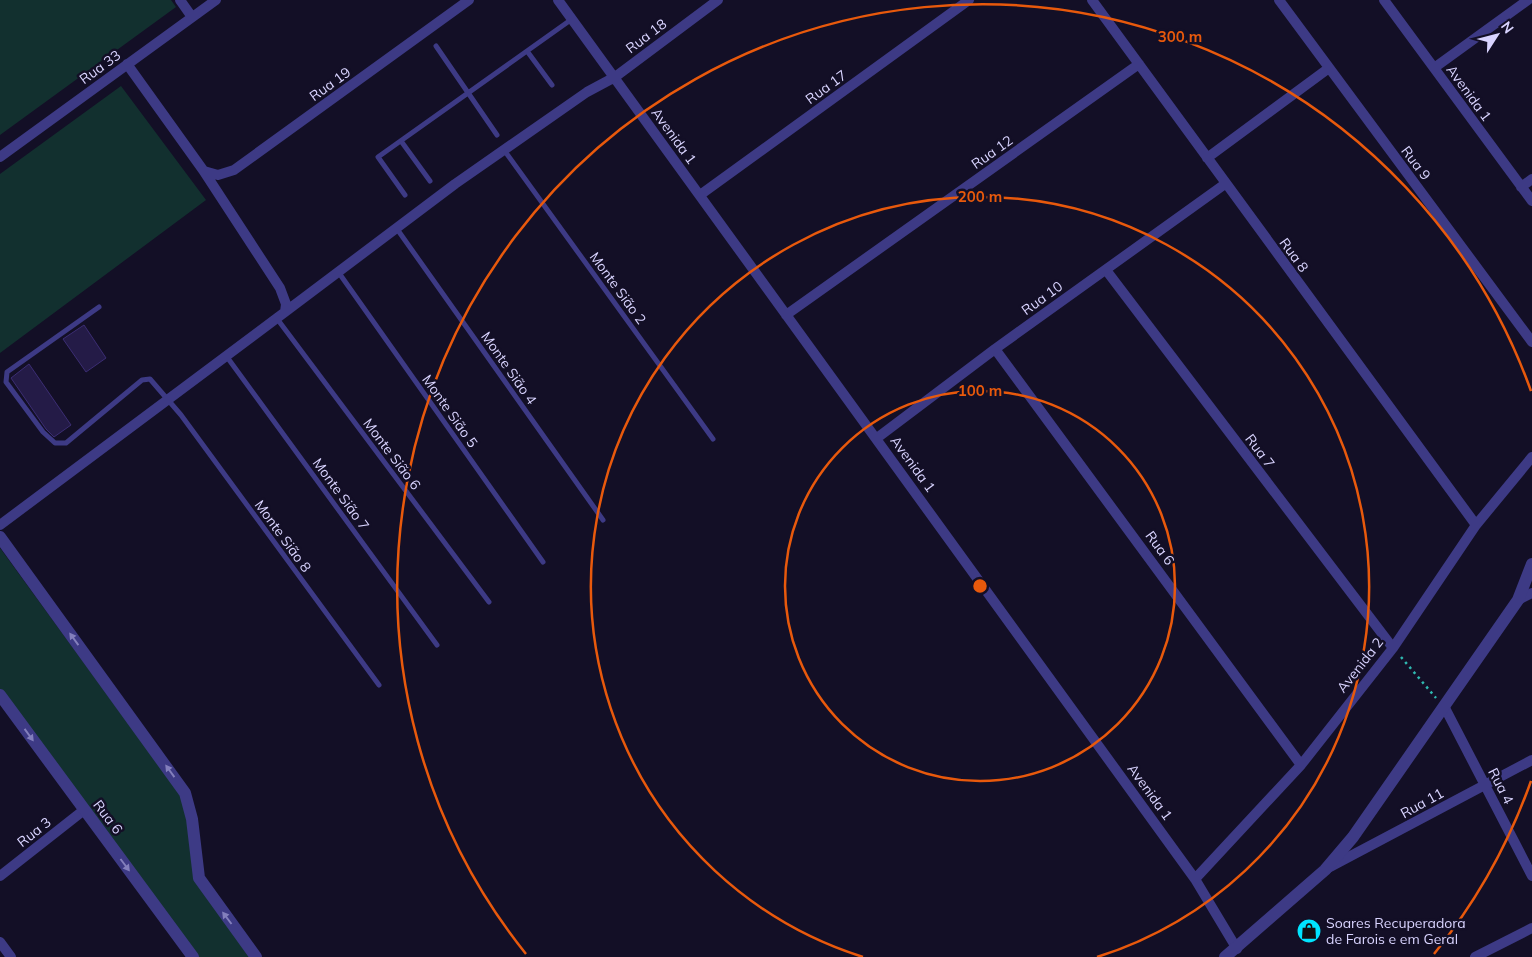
<svg xmlns="http://www.w3.org/2000/svg" width="1532" height="957" viewBox="0 0 1532 957" font-family="Mulish,sans-serif">
  <style>
    .green { fill: #12302f }
    .building { fill: #241b47; stroke: #3b2d73 }
    .lines { fill: none; stroke-linecap: round; stroke-linejoin: round }
    .path { stroke: #2fb8b0; stroke-width: 2.5; stroke-dasharray: 2.5 4; stroke-linecap: butt }
    .service { stroke: #3d3a85; stroke-width: 5 }
    .minor { stroke: #3d3a85; stroke-width: 10 }
    .tertiary { stroke: #3d3a85; stroke-width: 12 }
    .oneway { fill: #837fbc }
    .ring { fill: none; stroke: #e8590c; stroke-width: 2.5 }
    .labels { text-anchor: middle; dominant-baseline: central; stroke-width: 5; stroke-linejoin: round; paint-order: stroke }
    .street-label { font-size: 14px; fill: #d9d4ff; stroke: #130f26 }
    .poi-label { font-size: 14px; fill: #d9d4ff; stroke: #130f26; text-anchor: start }
    .centre { fill: #e8590c; stroke: #130f26; stroke-width: 2.5 }
    .ring-label { font-size: 15px; text-anchor: middle; font-weight: bold; fill: #e8590c; stroke: #130f26; stroke-width: 5; stroke-linejoin: round; paint-order: stroke }
  </style>
  <rect width="100%" height="100%" fill="#130f26"/>
  <path class="green" d="M0,0H171L176,7L0,135Z
    M121,86L206,200L0,353V174Z
    M0,548L183,799L198,884L252,957H190L0,698Z"/>
  <path class="building" d="M84,325L106,358L86,372L63,339Z
    M29,364L71,425L54,437L46,429L11,378Z"/>
  <g class="lines">
    <path class="path" d="M1401,657L1436,698"/>
    <path class="service" d="M436,46L497,135
      M527,51L552,85
      M401,141L430,181
      M504,150L713,439
      M405,195L378,157L572,19
      M397,229L603,520
      M339,273L543,562
      M99,307L7,372L6,382L43,432L55,443H66L142,380L150,379L181,415L379,685
      M278,320L489,602
      M227,357L437,645"/>
    <path class="minor" d="M180,0L192,17
      M558,0L1195,879L1237,949
      M1092,0L1476,525
      M1279,0L1532,342
      M1384,0L1532,201
      M1434,68L1528,0
      M0,157L216,0
      M1207,158L1329,68
      M204,171L218,175L234,170L469,0
      M1521,187L1532,179
      M700,195L969,0
      M1106,270L1393,648
      M285,312L455,184L587,92L615,77L718,0
      M786,315L1139,64
      M995,349L1301,765
      M877,438L995,349L1225,184
      M0,525L285,312L286,304L280,288L203,170L127,64
      M1518,600L1532,593
      M1445,708L1532,876
      M1328,868L1532,760
      M0,876L84,810
      M1195,879L1301,765L1393,648L1476,525L1532,457
      M0,942L11,957
      M1475,957L1532,928"/>
    <path class="tertiary" d="M0,537L185,793L192,819L199,878L256,957
      M0,695L193,957
      M1225,957L1325,870L1353,837L1518,600L1532,564"/>
  </g>
  <defs><path id="oneway-solid" d="M-6-.8H1V-3.2L6.5 0L1 3.2V.8H-6Z" transform="scale(1.25)"/></defs>
  <g class="oneway">
    <use href="#oneway-solid" transform="translate(74 639) rotate(-126)"/>
    <use href="#oneway-solid" transform="translate(29 735) rotate(54)"/>
    <use href="#oneway-solid" transform="translate(170 771) rotate(-126)"/>
    <use href="#oneway-solid" transform="translate(125 865) rotate(53)"/>
    <use href="#oneway-solid" transform="translate(227 918) rotate(-127)"/>
  </g>
  <g class="ring">
    <circle cx="980" cy="586" r="195"/>
    <path d="M863 957A389 389 0 1 1 1097 957"/>
    <path d="M1531 781A584 584 0 0 1 1434 954M526 954A584 584 0 1 1 1531 391"/>
  </g>
  <defs>
    <symbol id="shop-disc" viewBox="-11 -11 22 22"><circle r="9.5" fill="#00e5ff" stroke="#130f26"/><path d="M-5-2.5h2.3a2.7 3.5 0 0 1 5.4 0H5L5.5 6h-11ZM-1.5-2.5h3a1.5 2.3 0 0 0-3 0Z" fill="#111"/></symbol>
  </defs>
  <g fill-rule="evenodd">
    <use href="#shop-disc" x="1295" y="917" width="28" height="28"/>
  </g>
  <g class="labels">
    <g class="street-label">
      <text transform="translate(646 36) rotate(-37)">Rua 18</text>
      <text transform="translate(100 67) rotate(-36)">Rua 33</text>
      <text transform="translate(330 84) rotate(-36)">Rua 19</text>
      <text transform="translate(826 87) rotate(-36)">Rua 17</text>
      <text transform="translate(1469 93) rotate(54)">Avenida 1</text>
      <text transform="translate(674 136) rotate(54)">Avenida 1</text>
      <text transform="translate(992 152) rotate(-35)">Rua 12</text>
      <text transform="translate(1416 163) rotate(53)">Rua 9</text>
      <text transform="translate(1294 255) rotate(54)">Rua 8</text>
      <text transform="translate(618 288) rotate(54)">Monte Sião 2</text>
      <text transform="translate(1042 298) rotate(-36)">Rua 10</text>
      <text transform="translate(509 368) rotate(55)">Monte Sião 4</text>
      <text transform="translate(450 411) rotate(55)">Monte Sião 5</text>
      <text transform="translate(1260 451) rotate(53)">Rua 7</text>
      <text transform="translate(392 454) rotate(53)">Monte Sião 6</text>
      <text transform="translate(913 464) rotate(54)">Avenida 1</text>
      <text transform="translate(341 494) rotate(54)">Monte Sião 7</text>
      <text transform="translate(283 536) rotate(54)">Monte Sião 8</text>
      <text transform="translate(1160 548) rotate(54)">Rua 6</text>
      <text transform="translate(1360 665) rotate(-52)">Avenida 2</text>
      <text transform="translate(1501 786) rotate(63)">Rua 4</text>
      <text transform="translate(1150 792) rotate(54)">Avenida 1</text>
      <text transform="translate(1422 803) rotate(-29)">Rua 11</text>
      <text transform="translate(108 817) rotate(53)">Rua 6</text>
      <text transform="translate(34 832) rotate(-38)">Rua 3</text>
    </g>
    <g class="poi-label">
      <text x="1326" y="923">Soares Recuperadora<tspan x="1326" dy="16">de Farois e em Geral</tspan></text>
    </g>
  </g>
  <circle cx="980" cy="586" r="8" class="centre"/>
  <g class="ring-label">
    <text x="1180" y="42">300 m</text>
    <text x="980" y="202">200 m</text>
    <text x="980" y="396">100 m</text>
  </g>
  <g transform="translate(1497 35) rotate(54)" stroke="#130f26" stroke-width="4" paint-order="stroke">
  <path d="M0-4L9 19L0 12L-9 19Z" fill="#d9d4ff"/>
  <text y="-8" font-size="14" font-weight="bold" text-anchor="middle" fill="#d9d4ff">N</text>
  </g>
</svg>
